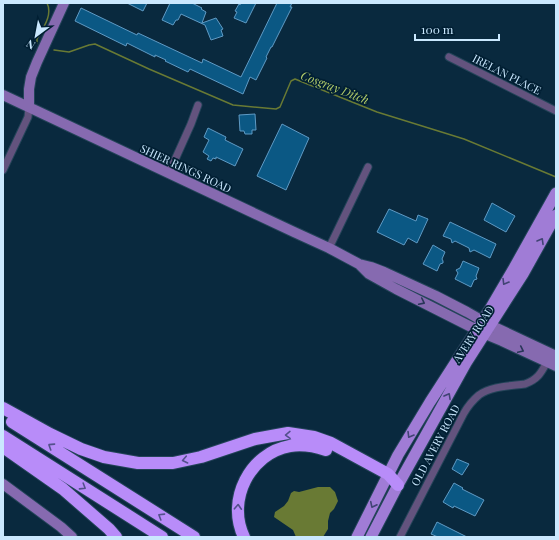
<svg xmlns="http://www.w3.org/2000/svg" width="559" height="540" viewBox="0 0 559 540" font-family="'Playfair Display',serif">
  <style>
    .water { fill: #697a34 }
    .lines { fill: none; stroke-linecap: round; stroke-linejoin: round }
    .stream { stroke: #697a34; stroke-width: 1.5 }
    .building { fill: #0b5884; stroke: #5f9ac4 }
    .street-casing { stroke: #244459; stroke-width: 9 }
    .secondary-casing { stroke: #244459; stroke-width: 12 }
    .primary-casing { stroke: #244459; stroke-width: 13 }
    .highway-casing { stroke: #244459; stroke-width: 14 }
    .street { stroke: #63537e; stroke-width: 7 }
    .secondary { stroke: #866ab0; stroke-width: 10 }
    .primary { stroke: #a07cd6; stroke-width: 11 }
    .highway { stroke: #b88cf9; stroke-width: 12 }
    .oneway { stroke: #414474 }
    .oneway2 { stroke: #293658 }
    .oneway3 { stroke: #53508c }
    .labels { text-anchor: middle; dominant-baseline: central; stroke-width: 3.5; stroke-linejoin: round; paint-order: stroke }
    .street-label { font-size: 11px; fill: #cae8fe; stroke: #011f33 }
    .water-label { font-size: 12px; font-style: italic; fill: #b3cd6a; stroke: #011f33 }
  </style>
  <rect width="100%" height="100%" fill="#09293e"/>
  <path class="water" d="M318,487H330L335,492L338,501L334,509L330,513L328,521V529L323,537H296L293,530L274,517L275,512L284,506L288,501L291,493L294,491L299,492Z"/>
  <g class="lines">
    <path class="stream" d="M37,43V39C43,28 53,15 47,3
      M54,50L69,52L89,45L95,44L149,69L233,105L276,109L280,107L291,81L295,79L377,112L464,139L556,177"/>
  </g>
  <path class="building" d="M127,3H147L143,11Z
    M170,3H192L202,8L201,9L206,12L202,23L216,18L223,29L221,30L223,36L211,40L205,25L181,14L178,20H176L173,25L162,20Z
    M241,3H256L246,23L234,18L237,12L235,11L239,4L240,5Z
    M277,3H292L290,7H292L272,47H271L266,57L267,58L256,80L250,77L243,94L190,69L188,72L165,61L166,60L155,55V57L127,43L126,46L75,21L81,8L137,35L138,33L202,63L203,59L241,77Z
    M255,114L256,130H252V134H245L244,131H240L239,115Z
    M282,124L309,138L286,190L257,176Z
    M208,128L226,137L225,140L243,149L235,166L216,157V159L213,158L211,161L207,159L209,156L203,152L209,140L204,137Z
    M492,203L515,216L506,232L484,220Z
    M389,209L416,221L418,215L428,219L417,243L408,238L404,245L377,232Z
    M450,222L496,244L490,258L474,250L470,252L469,248L455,241L452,243L451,239L443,236Z
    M433,245L445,252L442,259L443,261V263L440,264L437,271L423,264Z
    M463,261L479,268L476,276L477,279L474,280L471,287L455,279L458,273L456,270L460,268Z
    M457,459L469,464L462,475L452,469Z
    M454,483L463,488L462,489L484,500L475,516L454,506L453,508L443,502Z
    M437,522L467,537H438L431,534Z"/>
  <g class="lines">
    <defs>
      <path id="street" d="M449,57L556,111
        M3,170L28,117L29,107
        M169,173L191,124L198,105
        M329,248L368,167
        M400,537L464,413C468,406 473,400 479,395C491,386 510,386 525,384C538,379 541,373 547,362"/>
      <path id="secondary" d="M3,95L294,232L329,248L359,264L371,267L384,272L436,296L467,312L490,325L556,356
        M29,107V89L31,77L37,62L64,3
        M359,264L369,274L396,289L485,334L502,341L556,366
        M3,484L61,527L72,537"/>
      <path id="primary" d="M357,537L398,455L430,402L490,309L514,268L556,193
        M371,537L398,485L466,363L523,274L556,215"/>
      <path id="highway" d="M3,408L50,434L81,449L104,457L138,463H173L201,457L255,439L288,433L314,437L331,443L388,474L398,485
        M12,422L194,537
        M3,436L162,537
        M3,447L63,489L109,529L116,537
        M244,537C226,500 250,453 290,446C303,444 314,446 326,450"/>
    </defs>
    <use href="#street" class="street-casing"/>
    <use href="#secondary" class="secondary-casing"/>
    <use href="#primary" class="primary-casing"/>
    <use href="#highway" class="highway-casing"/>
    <use href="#street" class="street"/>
    <use href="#secondary" class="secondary"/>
    <use href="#primary" class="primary"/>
    <use href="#highway" class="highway"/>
  </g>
  <defs><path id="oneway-chevron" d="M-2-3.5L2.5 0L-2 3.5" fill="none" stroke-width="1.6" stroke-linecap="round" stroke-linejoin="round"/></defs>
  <g class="oneway">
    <use href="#oneway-chevron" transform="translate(541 241) rotate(-60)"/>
    <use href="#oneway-chevron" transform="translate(505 282) rotate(121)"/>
    <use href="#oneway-chevron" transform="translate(448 396) rotate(-61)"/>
    <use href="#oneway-chevron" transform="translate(410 435) rotate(121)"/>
    <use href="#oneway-chevron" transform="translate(373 505) rotate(116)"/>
  </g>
  <g class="oneway2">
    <use href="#oneway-chevron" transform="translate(422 302) rotate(26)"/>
    <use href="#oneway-chevron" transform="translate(521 350) rotate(25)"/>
  </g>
  <g class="oneway3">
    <use href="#oneway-chevron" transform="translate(288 435) rotate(179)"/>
    <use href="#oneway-chevron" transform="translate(51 446) rotate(-147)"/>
    <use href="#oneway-chevron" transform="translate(185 460) rotate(168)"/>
    <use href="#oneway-chevron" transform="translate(83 487) rotate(32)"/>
    <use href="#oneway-chevron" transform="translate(238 507) rotate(-87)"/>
    <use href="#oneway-chevron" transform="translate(161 516) rotate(-148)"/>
  </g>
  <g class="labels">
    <g class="street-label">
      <text transform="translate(507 74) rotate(27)">IRELAN PLACE</text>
      <text transform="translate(186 168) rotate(25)">SHIER RINGS ROAD</text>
      <text transform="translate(473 334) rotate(-57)">AVERY ROAD</text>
      <text transform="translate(435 445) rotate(-62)">OLD AVERY ROAD</text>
    </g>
    <g class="water-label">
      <text transform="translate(335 87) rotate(21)">Cosgray Ditch</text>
    </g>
  </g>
  <rect width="559" height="540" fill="none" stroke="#cae8fe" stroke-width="8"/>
  <g transform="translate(36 36) rotate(212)" stroke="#011f33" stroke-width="3" paint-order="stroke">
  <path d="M0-3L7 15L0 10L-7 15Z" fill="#cae8fe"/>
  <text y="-6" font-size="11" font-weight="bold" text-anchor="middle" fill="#cae8fe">N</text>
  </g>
  <path d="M415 34v6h84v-6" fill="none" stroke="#cae8fe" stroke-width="2"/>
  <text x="421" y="34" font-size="12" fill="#cae8fe" stroke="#011f33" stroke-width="3" paint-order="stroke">100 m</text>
</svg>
